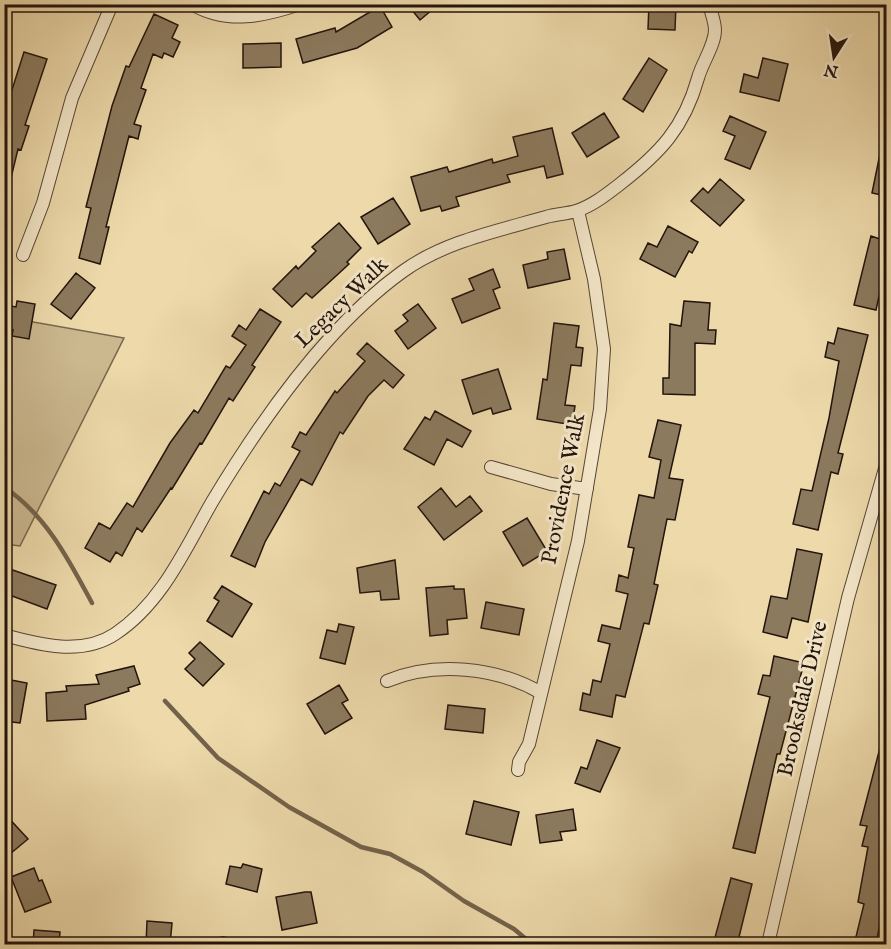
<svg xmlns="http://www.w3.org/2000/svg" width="891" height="949" viewBox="0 0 891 949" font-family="'IM FELL English',serif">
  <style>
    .green { fill: #cbb88f; stroke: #77664e; stroke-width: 1.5 }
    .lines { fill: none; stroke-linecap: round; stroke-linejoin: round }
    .stream { stroke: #73624a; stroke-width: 4.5 }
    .building { fill: #8c7a5e; stroke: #23140c; stroke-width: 1.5 }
    .street-casing { stroke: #564534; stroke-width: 14 }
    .street { stroke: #f3e6c8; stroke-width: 12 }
    .labels { text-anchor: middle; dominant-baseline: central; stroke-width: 6; stroke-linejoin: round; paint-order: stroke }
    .street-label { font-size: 22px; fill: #23140c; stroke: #f3e6c8 }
  </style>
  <rect width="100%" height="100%" fill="#edd9aa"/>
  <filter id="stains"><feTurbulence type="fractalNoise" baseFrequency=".00333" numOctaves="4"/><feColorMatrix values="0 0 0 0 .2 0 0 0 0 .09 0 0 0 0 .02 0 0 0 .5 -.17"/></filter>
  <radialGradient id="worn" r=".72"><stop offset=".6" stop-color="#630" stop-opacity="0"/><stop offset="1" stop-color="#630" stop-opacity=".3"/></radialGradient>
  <path class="green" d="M5,317L124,338L20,546L5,544Z"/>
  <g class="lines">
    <path class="stream" d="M4,487C46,515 69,560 92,603
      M165,701L218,758L289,807L361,847L390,854L423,872L464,901L514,929L532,944"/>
  </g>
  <path class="building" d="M407,4H439L420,20Z
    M649,4H676L675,30L648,29Z
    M380,6L392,27L357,48L303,63L296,39L335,28L336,32Z
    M154,14L178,25L172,38L180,42L173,57L164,53L162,58L153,54L141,88L146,90L134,124L141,126L138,139L129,136L106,227H109L100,264L79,258L91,208L86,207L112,106L126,66L129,67Z
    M281,43V67L243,68V44Z
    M24,52L47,59L25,125L29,126L21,150L18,149L9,186H4V115Z
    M649,58L667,70L643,112L623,99Z
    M763,58L788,64L779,101L740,92L744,74L758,78Z
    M604,113L619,137L587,157L572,133Z
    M730,116L766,132L750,169L725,159L735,136L723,131Z
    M552,128L563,174L547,178L544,166L507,175L510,182L456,197L459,206L442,211L440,206L421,211L411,177L447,167L449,172L492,159L493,163L518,156L513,137Z
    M881,149L886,150V196L872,193Z
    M720,179L744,200L720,226L691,201L703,188L708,193Z
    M393,198L410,224L378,244L361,217Z
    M339,223L361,248L347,262L349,264L312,298L306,293L292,307L273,289L296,266L298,269L316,251L312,247Z
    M668,226L698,242L692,253L689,251L675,277L640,259L648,243L657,247Z
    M871,236L886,241V264L876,310L854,305Z
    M564,249L570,279L528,288L523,265L548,259L547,252Z
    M493,269L500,287L493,290L500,308L462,323L452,299L474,290L469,279Z
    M76,273L95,288L71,319L51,304Z
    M17,301L35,304L29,339L12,336L13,330L4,329V305L16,307Z
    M684,301L710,303L708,330H716L715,344L695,343V395L663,394V378H669L670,324L681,326Z
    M418,304L436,328L408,349L395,331L408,321L403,315Z
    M260,309L281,322L252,365L255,367L233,401L229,398L202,444L200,443L172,489L171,488L142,532L137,528L122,556L116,552L110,562L85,548L99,523L110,529L127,503L133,507L170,443L194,410L198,413L226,366L230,368L246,345L232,336L239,325L246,330Z
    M554,323L579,326L576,347L583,348L581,366L571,365L565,405L575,406L572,425L537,419L543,379L547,380Z
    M838,328L868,335L838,453L843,454L838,474L831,472L818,530L793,524L801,489L812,491L829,418L839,361L825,357L828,342L834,344Z
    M367,343L404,375L393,388L384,380L368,396L343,434L340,432L312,485L301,479L265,542L255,567L231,556L264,491L269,494L275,483L280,486L300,451L292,447L300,432L306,435L335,391L337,393L365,361L357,354Z
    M498,369L511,409L493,414L491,408L473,414L462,380Z
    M435,411L471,431L462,447L447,439L434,465L404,449L425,417L430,420Z
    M658,420L681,425L669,478L683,480L675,520L667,519L654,584L658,585L649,624L644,623L625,697L616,695L612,717L580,710L583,693L590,695L593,680L601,682L610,644L598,641L602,625L620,629L628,594L616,591L619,575L628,578L634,548L628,547L639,495L654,498L661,460L649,457Z
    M441,488L456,507L470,496L482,511L444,540L418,507Z
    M527,518L547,551L523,566L503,532Z
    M797,549L822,554L808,622L792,618L787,638L763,632L771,596L787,599Z
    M395,560L399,599L381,600L380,591L360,593L357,568Z
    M4,567L56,585L47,609L4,593Z
    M222,586L252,604L232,637L207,621L219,601L214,598Z
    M454,586V589H464L467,618L447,620L448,634L430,636L426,588Z
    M486,602L524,609L519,635L481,628Z
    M339,624L354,627L345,664L320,658L327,630L337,632Z
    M200,642L224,664L203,686L185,669L195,659L189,653Z
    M774,656L804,663L780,754H777L755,853L733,848L770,697L758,694L763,675L770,676Z
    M134,666L140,684L128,688L129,691L85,705L86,719L47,721L46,693L67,691L66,686L99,684L96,675Z
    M11,680L27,683L20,723L4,721V688L9,689Z
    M339,685L348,700L342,703L352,718L325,734L307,704Z
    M448,705L485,709L483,733L445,729Z
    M597,740L620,748L600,792L575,783L581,767L587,769Z
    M882,740H886V856L881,885L886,889L876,945H854L864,904L858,902L868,847L862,846L867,826L860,825Z
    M474,801L519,812L511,845L466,834Z
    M573,809L576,830L560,832L562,840L540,843L536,815Z
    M4,813L28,839L4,859Z
    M243,864L262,869L257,892L226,884L230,866L241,868Z
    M34,868L39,881L42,880L51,902L25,912L11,877Z
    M731,878L752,884L739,937L750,939L749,945H713Z
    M305,892H311L317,923L282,930L276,897Z
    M147,921L172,923L170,945H146Z
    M34,930L60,932L59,945H33Z"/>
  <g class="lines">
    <defs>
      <path id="street" d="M192,4C227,25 265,16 300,4
        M23,255L43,203L72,98L112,4
        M491,467L551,484L587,489
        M4,635C40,645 82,656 115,634C162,603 185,549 212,502C260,422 326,327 402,272C443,242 497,231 546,217C556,214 566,214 576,211C592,206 607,194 620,184C660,153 684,128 698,78C702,63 715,45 715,30C715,22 711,12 709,4
        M387,681C435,661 497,667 541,693
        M518,770L519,762L529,744L578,541L600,409L604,349L594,279L578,211
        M223,943V944
        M768,944L848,598L886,465"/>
    </defs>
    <use href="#street" class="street-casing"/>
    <use href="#street" class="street"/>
  </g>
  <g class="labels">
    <g class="street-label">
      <text transform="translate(342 303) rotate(-44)">Legacy Walk</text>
      <text transform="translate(564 489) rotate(-79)">Providence Walk</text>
      <text transform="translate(803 699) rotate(-77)">Brooksdale Drive</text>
    </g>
  </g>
  <rect width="891" height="949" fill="none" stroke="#edd9aa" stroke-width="24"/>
  <rect x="6" y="6" width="879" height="937" fill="none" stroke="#23140c" stroke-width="3"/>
  <rect x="12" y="12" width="867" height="925" fill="none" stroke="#23140c" stroke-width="1.5"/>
  <g transform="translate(834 57) rotate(192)" stroke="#f3e6c8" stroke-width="4.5" paint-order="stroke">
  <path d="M0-4.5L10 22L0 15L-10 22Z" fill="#23140c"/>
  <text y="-9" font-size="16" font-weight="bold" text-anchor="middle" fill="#23140c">N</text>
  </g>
  <rect width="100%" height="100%" filter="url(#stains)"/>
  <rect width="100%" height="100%" fill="url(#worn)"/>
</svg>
